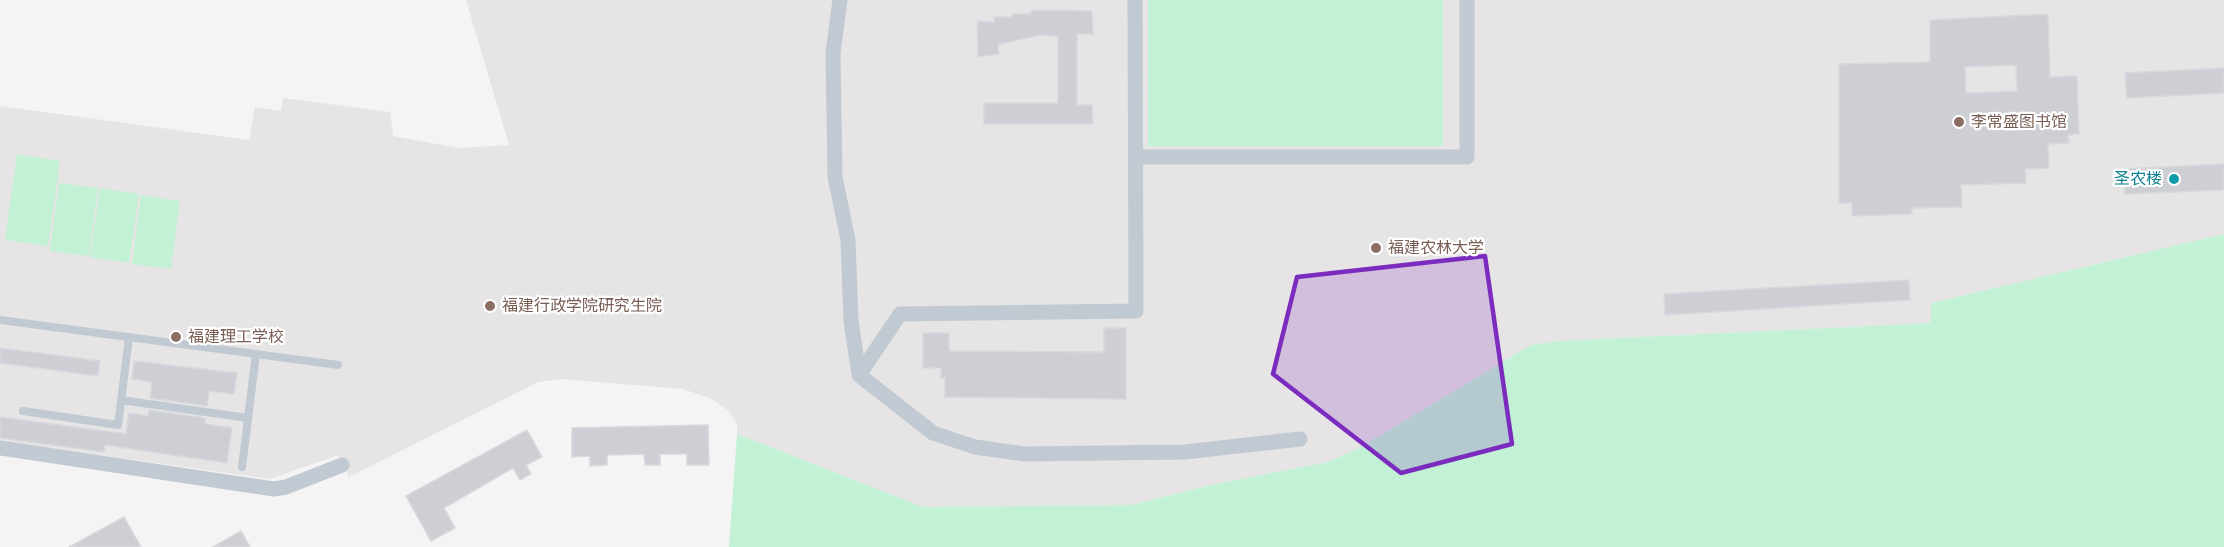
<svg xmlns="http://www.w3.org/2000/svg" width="2224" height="547" viewBox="0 0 2224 547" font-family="Signika,'Noto Sans SC',sans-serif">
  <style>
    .education { fill: #e6e4e5 }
    .green { fill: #c3f1d5 }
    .building { fill: #cdcfd5; stroke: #d7d9de; stroke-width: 1.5; fill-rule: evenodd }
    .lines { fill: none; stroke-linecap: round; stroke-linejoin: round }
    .lane { stroke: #c1cad2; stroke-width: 8 }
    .street { stroke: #c1cad2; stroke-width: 15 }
    .marked { fill: #7b2cbf; fill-opacity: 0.2; stroke: #7b2cbf; stroke-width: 4.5; stroke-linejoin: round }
    .education-dot { fill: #8d6e63; stroke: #fff; stroke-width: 2 }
    .culture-dot { fill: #0f9aa8; stroke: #fff; stroke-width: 2 }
    .labels { text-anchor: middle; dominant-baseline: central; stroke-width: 4.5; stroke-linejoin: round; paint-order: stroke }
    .education-label { font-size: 16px; fill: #785e54; stroke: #fff; text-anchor: start }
    .culture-label { font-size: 16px; fill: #0d838f; stroke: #fff; text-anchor: end }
  </style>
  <rect width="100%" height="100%" fill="#f5f3f3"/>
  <path class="education" d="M466,0H2224V234L1931,303L1932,323L1558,341L1531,345L1359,448L1328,462L1215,484L1131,505L923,507L737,434V424L728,410L712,399L683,389L562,379L538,382L349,477L338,455L270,479L0,441V106L249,140L255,107L281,111L283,98L390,112L393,136L459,148L509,145Z"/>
  <path class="green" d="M1148,0H1443V146H1148Z
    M17,154L60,161L48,246L5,240Z
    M59,183L98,188L89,256L50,251Z
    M100,188L139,194L129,263L90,257Z
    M141,195L180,201L171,269L132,264Z
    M2224,234V547H729L737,434L923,507L1131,505L1215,484L1328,462L1359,448L1531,345L1558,341L1931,323V303Z"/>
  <path class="building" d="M1033,10L1092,11L1093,34H1077V105H1092L1093,124H984V103H1058V36L1042,35L998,44L999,54L978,57L977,21L994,22V17H1012V14H1029Z
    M2048,14L2050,77L2077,76L2079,134L2068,135L2069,143L2048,144L2049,168L2025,169L2026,183L1961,185L1962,207L1912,208V214L1852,216V203H1839V64L1930,62V20ZM2016,65L2017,91L1966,93L1965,67Z
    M2224,68V93L2127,98L2125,73Z
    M2224,164V190L2125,194L2124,169Z
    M1909,280L1910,300L1665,315L1664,294Z
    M1104,328H1126V399L945,397V378H941V368H923V333H949V351L1104,352Z
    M0,348L100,361L98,376L0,363Z
    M134,361L237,373L234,394L209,391L207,406L150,398L152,382L132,379Z
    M149,410L205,418V424L232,428L227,463L105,445L104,452L0,438V417L126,434L129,413L148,416Z
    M708,425L709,465H687V454H660V465H645L644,454L607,455V465L590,466V456L572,457V428Z
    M527,430L542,457L526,465L531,474L520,480L513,468L444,508L455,528L431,541L406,496Z
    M124,517L141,547H69Z
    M241,531L250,547H213Z"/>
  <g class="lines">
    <path class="lane" d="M0,320L338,365
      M121,400L248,418
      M23,411L118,425L129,337
      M242,467L256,354"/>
    <path class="street" d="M840,0L833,53L835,177L848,240L851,321L859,375L900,314L1136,311L1135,0
      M1137,157H1467V0
      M859,375L933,433L975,447L1024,454L1185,452L1300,439
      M0,448L274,489L286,487L342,465"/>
  </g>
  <path class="marked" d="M1485,256L1512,444L1401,473L1273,374L1297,277Z"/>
  <g class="education-dot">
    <circle cx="1959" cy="122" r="6"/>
    <circle cx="1376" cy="248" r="6"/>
    <circle cx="490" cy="306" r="6"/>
    <circle cx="176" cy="337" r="6"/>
  </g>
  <circle class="culture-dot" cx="2174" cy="179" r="6"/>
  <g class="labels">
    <g class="education-label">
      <text x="1971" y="122">李常盛图书馆</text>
      <text x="1388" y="248">福建农林大学</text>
      <text x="502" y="306">福建行政学院研究生院</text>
      <text x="188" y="337">福建理工学校</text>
    </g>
    <g class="culture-label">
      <text x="2162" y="179">圣农楼</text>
    </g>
  </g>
</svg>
